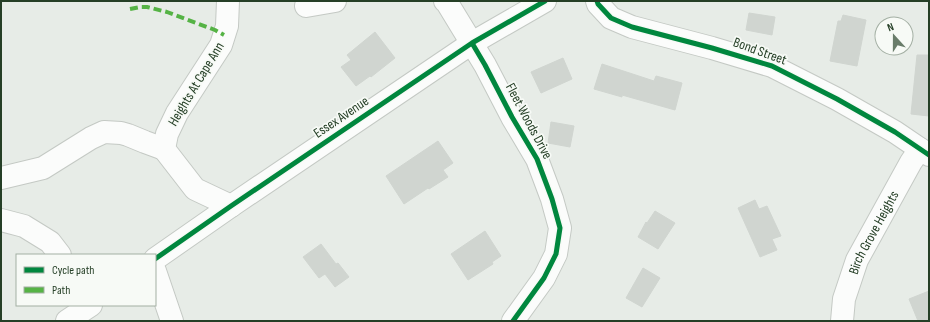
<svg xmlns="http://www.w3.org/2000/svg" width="930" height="322" viewBox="0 0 930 322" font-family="'Sofia Sans Condensed',sans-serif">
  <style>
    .building { fill: #d0d5d0; stroke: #d0d5d0 }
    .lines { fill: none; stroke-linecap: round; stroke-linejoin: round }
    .minor-casing { stroke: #c4c9c4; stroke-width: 24 }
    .minor { stroke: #fbfcfb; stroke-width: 22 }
    .quiet { stroke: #55b345; stroke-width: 4; stroke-dasharray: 8 4; stroke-linecap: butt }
    .cycleway-casing { stroke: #f7faf6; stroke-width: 8 }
    .cycleway { stroke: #00873e; stroke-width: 5 }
    .labels { text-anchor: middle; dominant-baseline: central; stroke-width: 3.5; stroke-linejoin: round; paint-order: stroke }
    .street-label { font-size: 14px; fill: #253f26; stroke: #f7faf6 }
  </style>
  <rect width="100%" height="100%" fill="#e7ece7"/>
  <path class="building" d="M749,13L775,17L772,35L746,30Z
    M843,15L866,20L857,66L830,61L838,21H841Z
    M375,32L395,58L371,77L370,76L356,86L341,67L351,60L347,55Z
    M917,55H929V116L911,114Z
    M563,58L572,79L541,93L531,72Z
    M602,64L654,81L656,76L682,83L675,110L622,95V97L594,89Z
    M551,122L574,126L570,147L548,143Z
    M438,141L453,163L443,170L448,177L429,189L428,188L404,204L386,176Z
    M755,200L759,209L767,206L781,236L772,239L777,250L760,257L738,208Z
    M655,211L675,223L658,249L638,237L646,222L647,223Z
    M485,231L501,256L492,262L493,264L468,280L451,254Z
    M321,244L336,264L338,263L349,277L335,287L325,274L319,278L303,257Z
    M643,268L660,278L642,307L626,298Z
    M929,291V321H918L909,299Z"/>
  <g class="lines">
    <defs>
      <g id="minor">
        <path d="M228,1L227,26L221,45L177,113L167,134L164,149L195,189L231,206"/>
        <path d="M445,1H446L485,65L512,117L537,159L552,199L560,228L556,254L544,278L513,321"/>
        <path d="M597,1L598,4L611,18L632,27L712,48L772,66L837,99L895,132L929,155"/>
        <path d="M306,6L335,1"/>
        <path d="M1,178L43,168L91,138L104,132L121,133L128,135L145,142L164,149"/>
        <path d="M1,220L24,226L50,242L60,255"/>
        <path d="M155,259L231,206L472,43L545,1"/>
        <path d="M155,271L172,321"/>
        <path d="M67,321L91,305"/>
        <path id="s1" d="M842,321L844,299L857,260L911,162L920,149"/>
      </g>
    </defs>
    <use href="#minor" class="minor-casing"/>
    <use href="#minor" class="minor"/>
    <path class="quiet" d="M130,9L140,7H147L167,12L215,30L224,35"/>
    <defs>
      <path id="cycleway" d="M597,1L598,4L611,18L632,27L712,48L772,66L837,99L895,132L929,155
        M472,43L485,65L512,117L537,159L552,199L560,228L556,254L544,278L513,321
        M155,259L231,206L472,43L545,1"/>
    </defs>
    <use href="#cycleway" class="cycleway-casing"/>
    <use href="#cycleway" class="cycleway"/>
  </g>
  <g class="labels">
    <g class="street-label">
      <text transform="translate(760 51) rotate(20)">Bond Street</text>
      <text transform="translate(196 84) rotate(-59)">Heights At Cape Ann</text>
      <text transform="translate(341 117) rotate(-34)">Essex Avenue</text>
      <text transform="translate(529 121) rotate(62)">Fleet Woods Drive</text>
      <text stroke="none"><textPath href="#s1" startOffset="95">Birch Grove Heights</textPath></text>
    </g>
  </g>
  <rect width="930" height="322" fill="none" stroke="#253f26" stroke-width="4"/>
  <rect x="16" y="254" width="140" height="52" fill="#f7faf6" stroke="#a3afa3"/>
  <rect x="24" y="267" width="20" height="6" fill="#00873e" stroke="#a3afa3"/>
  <text x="52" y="274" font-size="12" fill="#253f26">Cycle path</text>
  <rect x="24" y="287" width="20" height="6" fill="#55b345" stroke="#a3afa3"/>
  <text x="52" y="294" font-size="12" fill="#253f26">Path</text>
  <g transform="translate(894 36) rotate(339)"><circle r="19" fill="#f7faf6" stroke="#a3afa3"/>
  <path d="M0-3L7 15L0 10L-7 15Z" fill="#697c6a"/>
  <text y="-6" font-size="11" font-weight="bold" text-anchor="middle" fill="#253f26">N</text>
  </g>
</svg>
